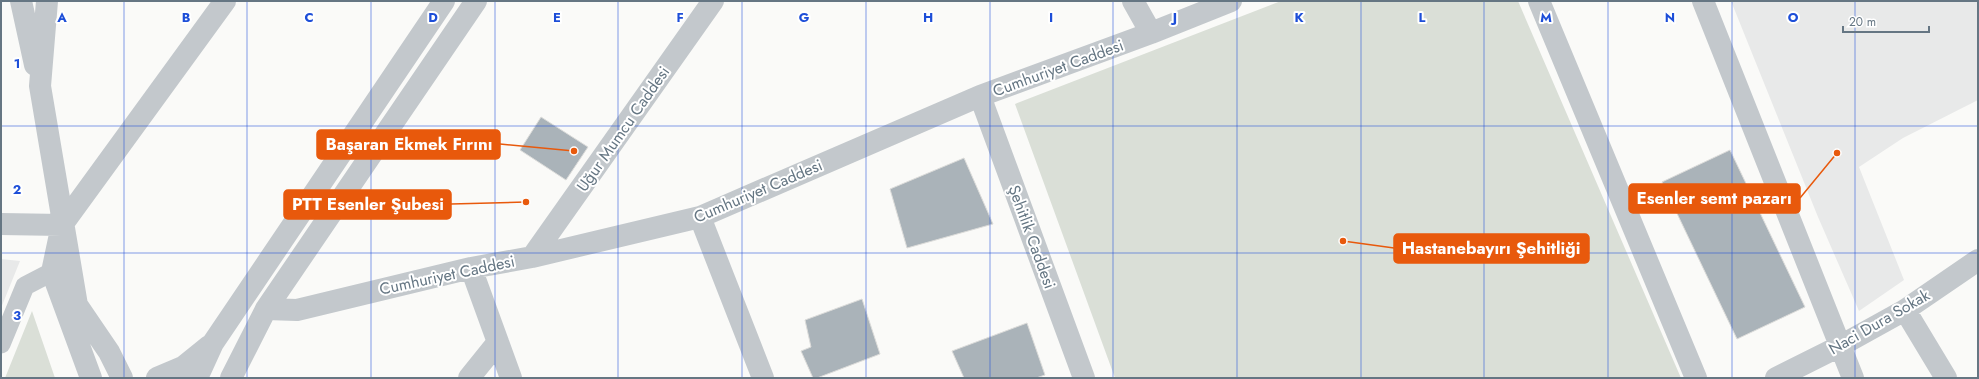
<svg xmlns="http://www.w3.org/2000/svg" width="1979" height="379" viewBox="0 0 1979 379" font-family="Jost,sans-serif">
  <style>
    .built { fill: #e8e9e9 }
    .green { fill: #dadfd7 }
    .building { fill: #aab3b9; stroke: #dcdcda }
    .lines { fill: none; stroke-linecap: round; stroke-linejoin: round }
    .pedestrian { stroke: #c3c8cc; stroke-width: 19 }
    .minor { stroke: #c3c8cc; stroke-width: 22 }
    .grid { fill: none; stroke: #1d4ed8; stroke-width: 1; stroke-opacity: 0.55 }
    .labels { text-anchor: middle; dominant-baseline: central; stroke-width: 4; stroke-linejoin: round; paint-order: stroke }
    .street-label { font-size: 16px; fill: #657683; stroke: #fff }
    .grid-label { font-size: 13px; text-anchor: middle; font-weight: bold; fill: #1d4ed8; stroke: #fff; stroke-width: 4; stroke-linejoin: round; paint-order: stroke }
    .leader { fill: none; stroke: #e8590c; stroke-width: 1.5 }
    .callout-dot { fill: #e8590c; stroke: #fff; stroke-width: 1.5 }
    .callout { fill: #e8590c; stroke: #e8590c; stroke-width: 1.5 }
    .callout-label { font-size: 17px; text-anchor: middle; font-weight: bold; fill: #fff }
  </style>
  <rect width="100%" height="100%" fill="#fafaf8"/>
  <path class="built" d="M1731,1H1978V100L1903,138L1859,167L1904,280L1859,311L1818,217Z
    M1,259L20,261L1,308Z"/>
  <path class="green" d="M1281,1H1518L1681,378H1115L1015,104Z
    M32,311L55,378H5Z"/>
  <path class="building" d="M541,117L588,147L566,180L520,150Z
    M1730,150L1805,307L1737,339L1662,182Z
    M964,158L993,224L907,248L890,189Z
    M862,299L880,354L817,378H813L801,351L811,347L805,320Z
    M1027,323L1045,375L1036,378H964L952,351Z"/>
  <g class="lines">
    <path class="pedestrian" d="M1,344L25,286L52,272"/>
    <path class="minor" d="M21,1L35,65
      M47,1L40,86L77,305L109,352L122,378
      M1133,1L1151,33
      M1539,1L1696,378
      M1703,1L1853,378
      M980,96L1084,378
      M700,217L763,378
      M1,224L62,225
      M532,257L713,1
      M471,268L511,378
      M266,309L297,310L471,268L532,257L700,217L980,96L1151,33L1231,1
      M1905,310L1946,378
      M91,378L52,272L62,225L225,1
      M157,378L183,367L209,346
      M197,378L213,343L444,1
      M231,378L266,309L476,1
      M469,378L498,342
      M1776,378L1840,346L1905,310L1978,260"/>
  </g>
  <path class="grid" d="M124,1V378M247,1V378M371,1V378M495,1V378M618,1V378M742,1V378M866,1V378M990,1V378M1113,1V378M1237,1V378M1361,1V378M1484,1V378M1608,1V378M1732,1V378M1855,1V378M1,126H1978M1,253H1978"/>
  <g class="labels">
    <g class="street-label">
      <text transform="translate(1058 68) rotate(-20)">Cumhuriyet Caddesi</text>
      <text transform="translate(623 129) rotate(-55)">Uğur Mumcu Caddesi</text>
      <text transform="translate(758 191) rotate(-23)">Cumhuriyet Caddesi</text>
      <text transform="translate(1032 237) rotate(70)">Şehitlik Caddesi</text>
      <text transform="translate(447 275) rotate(-12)">Cumhuriyet Caddesi</text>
      <text transform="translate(1879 322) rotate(-30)">Naci Dura Sokak</text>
    </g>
  </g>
  <g class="grid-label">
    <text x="62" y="22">A</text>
    <text x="186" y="22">B</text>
    <text x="309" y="22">C</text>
    <text x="433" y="22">D</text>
    <text x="557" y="22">E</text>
    <text x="680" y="22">F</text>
    <text x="804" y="22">G</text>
    <text x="928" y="22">H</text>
    <text x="1051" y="22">I</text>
    <text x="1175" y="22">J</text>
    <text x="1299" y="22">K</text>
    <text x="1422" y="22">L</text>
    <text x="1546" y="22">M</text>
    <text x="1670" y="22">N</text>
    <text x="1793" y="22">O</text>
    <text x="17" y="68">1</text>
    <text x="17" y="194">2</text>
    <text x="17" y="320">3</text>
  </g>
  <path class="leader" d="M574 151L500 144M1837 153L1800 198M526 202L451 204M1343 241L1394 248"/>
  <g class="callout-dot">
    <circle cx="574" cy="151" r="4"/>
    <circle cx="1837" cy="153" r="4"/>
    <circle cx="526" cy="202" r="4"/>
    <circle cx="1343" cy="241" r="4"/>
  </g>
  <g class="callout">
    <rect x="317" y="130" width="183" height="29" rx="4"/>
    <rect x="1629" y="184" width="171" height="29" rx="4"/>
    <rect x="284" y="190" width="167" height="29" rx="4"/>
    <rect x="1394" y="234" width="195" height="29" rx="4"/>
  </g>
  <g class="callout-label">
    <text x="409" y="150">Başaran Ekmek Fırını</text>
    <text x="1714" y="204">Esenler semt pazarı</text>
    <text x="368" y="210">PTT Esenler Şubesi</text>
    <text x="1491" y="254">Hastanebayırı Şehitliği</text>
  </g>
  <rect width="1979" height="379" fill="none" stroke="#657683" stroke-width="4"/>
  <path d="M1843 26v6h86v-6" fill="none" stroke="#657683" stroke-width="2"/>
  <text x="1849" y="26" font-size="12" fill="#657683" stroke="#ffffff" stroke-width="3" paint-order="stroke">20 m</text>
</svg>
